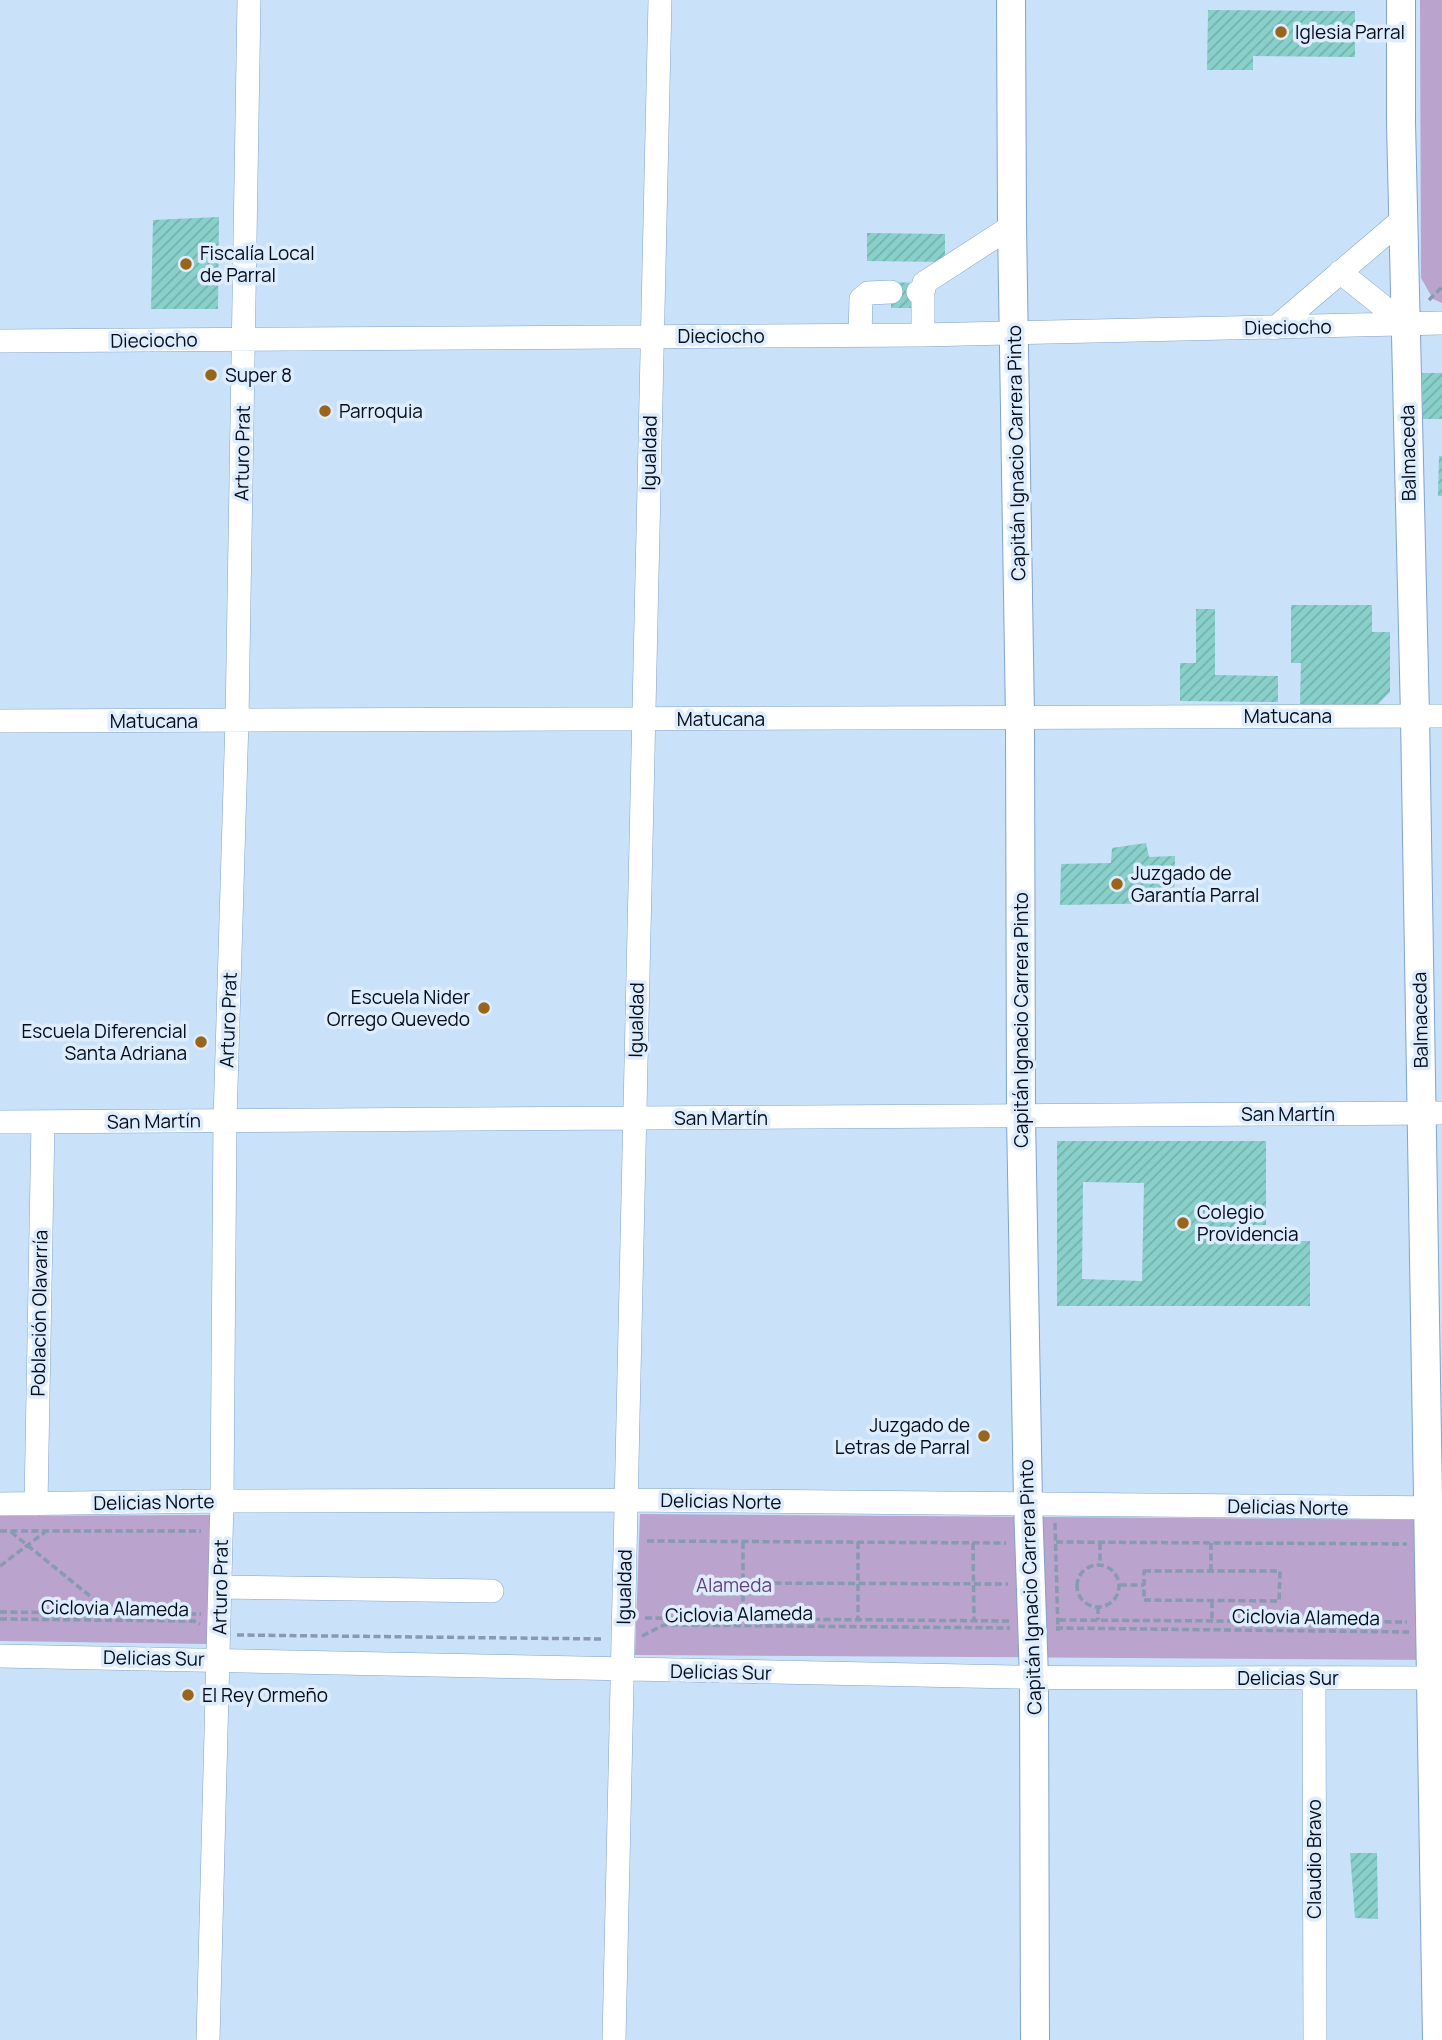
<svg xmlns="http://www.w3.org/2000/svg" width="1442" height="2040" viewBox="0 0 1442 2040" font-family="Manrope,sans-serif">
  <style>
    .green { fill: #baa3cc }
    .building { fill: url(#building-hatch); fill-rule: evenodd }
    .lines { fill: none; stroke-linecap: round; stroke-linejoin: round }
    .minor-casing { stroke: #7fa4cb; stroke-width: 24 }
    .major-casing { stroke: #7fa4cb; stroke-width: 30 }
    .path { stroke: #879aaf; stroke-width: 3.5; stroke-dasharray: 7 3.5; stroke-linecap: butt }
    .minor { stroke: #fff; stroke-width: 23 }
    .major { stroke: #fff; stroke-width: 28 }
    .poi-dot { fill: #99651b; stroke: #deedfe; stroke-width: 2.5 }
    .labels { text-anchor: middle; dominant-baseline: central; stroke-width: 7; stroke-linejoin: round; paint-order: stroke }
    .poi-label { font-size: 19px; fill: #020c1a; stroke: #deedfe; text-anchor: start }
    .street-label { font-size: 19px; fill: #020c1a; stroke: #deedfe }
    .park-label { font-size: 19px; fill: #663f80; stroke: #deedfe }
  </style>
  <defs>
    <pattern id="building-hatch" width="6" height="6" patternUnits="userSpaceOnUse" patternTransform="scale(1.75)"><rect width="6" height="6" fill="#89cfca"/><path d="M-1 1l2-2M0 6l6-6M5 7l2-2" fill="none" stroke="#75b1ad"/></pattern>
  </defs>
  <rect width="100%" height="100%" fill="#cae1fa"/>
  <path class="green" d="M1420,0H1442V303L1433,299L1421,278Z
    M640,1514L1442,1520V1660L635,1655Z
    M213,1515L208,1644L0,1641V1516Z"/>
  <path class="building" d="M1208,10L1355,11V57L1253,56V70H1207Z
    M219,217L218,309H151L153,220Z
    M867,233L945,234V262L867,261Z
    M891,282L918,283V308H891Z
    M1422,373H1442V419H1423Z
    M1439,456H1442V496H1438Z
    M1291,605H1372V632H1390V692L1377,705L1300,704L1301,663H1291Z
    M1196,609H1215V675L1278,676V702L1180,701V663H1196Z
    M1146,843L1149,857L1175,856L1174,903L1060,905L1061,864L1111,863L1112,848Z
    M1057,1141H1266V1225H1238V1241H1310V1306H1057ZM1083,1182L1144,1183L1142,1281L1082,1279Z
    M1350,1853H1377L1378,1919L1355,1918Z"/>
  <g class="lines">
    <defs>
      <path id="minor" d="M1340,272L1405,324
        M1275,328L1403,219
        M860,335L861,299L868,293L891,292
        M923,335V297L918,292L924,289V283L1012,226
        M0,341L923,335L1442,323
        M0,721L1442,716
        M0,1122L1442,1113
        M0,1504L222,1501L626,1500L1442,1508
        M36,1504L43,1122
        M220,1587L492,1591
        M0,1656C338,1660 676,1673 1014,1677C1157,1679 1300,1677 1442,1678
        M1314,1678L1315,2040
        M208,2040L222,1501L225,1120L237,720L249,0
        M614,2040L660,0"/>
      <path id="major" d="M1011,0L1012,226L1020,717L1021,1116L1028,1503L1034,1678L1035,2040
        M1401,0V123L1415,716L1437,2040"/>
    </defs>
    <use href="#minor" class="minor-casing"/>
    <use href="#major" class="major-casing"/>
    <path class="path" d="M1429,300L1442,287
      M1055,1523L1058,1631
      M0,1531H201
      M11,1532L111,1613
      M647,1541L1006,1543
      M743,1542V1619
      M858,1542V1620
      M1056,1542L1407,1544
      M973,1543L974,1621
      M1100,1543V1564
      M1211,1543V1571
      M1077 1586a21 21 0 1 1 42 0a21 21 0 1 1-42 0Z
      M0,1566L45,1532
      M1144,1571H1280L1279,1601L1144,1600Z
      M743,1583L1008,1584
      M1120,1585H1144
      M1212,1601V1621
      M1098,1607V1620
      M0,1612L201,1614
      M645,1618L1011,1621
      M0,1619L194,1621L200,1624
      M1059,1620L1407,1622
      M1056,1628L1409,1632
      M237,1635L604,1639
      M642,1636L664,1625L1010,1628"/>
    <use href="#minor" class="minor"/>
    <use href="#major" class="major"/>
  </g>
  <g class="poi-dot">
    <circle cx="1281" cy="32" r="7"/>
    <circle cx="186" cy="264" r="7"/>
    <circle cx="211" cy="375" r="7"/>
    <circle cx="325" cy="411" r="7"/>
    <circle cx="1117" cy="884" r="7"/>
    <circle cx="484" cy="1008" r="7"/>
    <circle cx="201" cy="1042" r="7"/>
    <circle cx="1183" cy="1223" r="7"/>
    <circle cx="984" cy="1436" r="7"/>
    <circle cx="188" cy="1695" r="7"/>
  </g>
  <g class="labels">
    <g class="poi-label">
      <text x="1295" y="32">Iglesia Parral</text>
      <text x="200" y="253">Fiscalía Local<tspan x="200" dy="22">de Parral</tspan></text>
      <text x="225" y="375">Super 8</text>
      <text x="339" y="411">Parroquia</text>
      <text x="1131" y="873">Juzgado de<tspan x="1131" dy="22">Garantía Parral</tspan></text>
      <text x="470" y="997" text-anchor="end">Escuela Nider<tspan x="470" dy="22">Orrego Quevedo</tspan></text>
      <text x="187" y="1031" text-anchor="end">Escuela Diferencial<tspan x="187" dy="22">Santa Adriana</tspan></text>
      <text x="1197" y="1212">Colegio<tspan x="1197" dy="22">Providencia</tspan></text>
      <text x="970" y="1425" text-anchor="end">Juzgado de<tspan x="970" dy="22">Letras de Parral</tspan></text>
      <text x="202" y="1695">El Rey Ormeño</text>
    </g>
    <g class="street-label">
      <text transform="translate(1288 327) rotate(-1)">Dieciocho</text>
      <text x="721" y="336">Dieciocho</text>
      <text transform="translate(154 340) rotate(-1)">Dieciocho</text>
      <text transform="translate(242 453) rotate(-89)">Arturo Prat</text>
      <text transform="translate(649 453) rotate(-89)">Igualdad</text>
      <text transform="translate(1016 453) rotate(-91)">Capitán Ignacio Carrera Pinto</text>
      <text transform="translate(1408 453) rotate(-91)">Balmaceda</text>
      <text x="1288" y="716">Matucana</text>
      <text x="721" y="719">Matucana</text>
      <text x="154" y="721">Matucana</text>
      <text transform="translate(228 1020) rotate(-88)">Arturo Prat</text>
      <text transform="translate(636 1020) rotate(-89)">Igualdad</text>
      <text transform="translate(1021 1020) rotate(-90)">Capitán Ignacio Carrera Pinto</text>
      <text transform="translate(1420 1020) rotate(-91)">Balmaceda</text>
      <text x="1288" y="1114">San Martín</text>
      <text x="721" y="1118">San Martín</text>
      <text transform="translate(154 1121) rotate(-1)">San Martín</text>
      <text transform="translate(39 1313) rotate(-89)">Población Olavarría</text>
      <text transform="translate(721 1501) rotate(1)">Delicias Norte</text>
      <text transform="translate(154 1502) rotate(-1)">Delicias Norte</text>
      <text transform="translate(1288 1507) rotate(1)">Delicias Norte</text>
      <text transform="translate(220 1587) rotate(-89)">Arturo Prat</text>
      <text transform="translate(624 1587) rotate(-89)">Igualdad</text>
      <text transform="translate(1030 1587) rotate(-92)">Capitán Ignacio Carrera Pinto</text>
      <text transform="translate(115 1608) rotate(1)">Ciclovia Alameda</text>
      <text transform="translate(739 1614) rotate(-1)">Ciclovia Alameda</text>
      <text transform="translate(1306 1617) rotate(1)">Ciclovia Alameda</text>
      <text transform="translate(154 1658) rotate(1)">Delicias Sur</text>
      <text transform="translate(721 1672) rotate(1)">Delicias Sur</text>
      <text x="1288" y="1678">Delicias Sur</text>
      <text transform="translate(1314 1859) rotate(-90)">Claudio Bravo</text>
    </g>
    <g class="park-label">
      <text x="734" y="1585">Alameda</text>
    </g>
  </g>
</svg>
